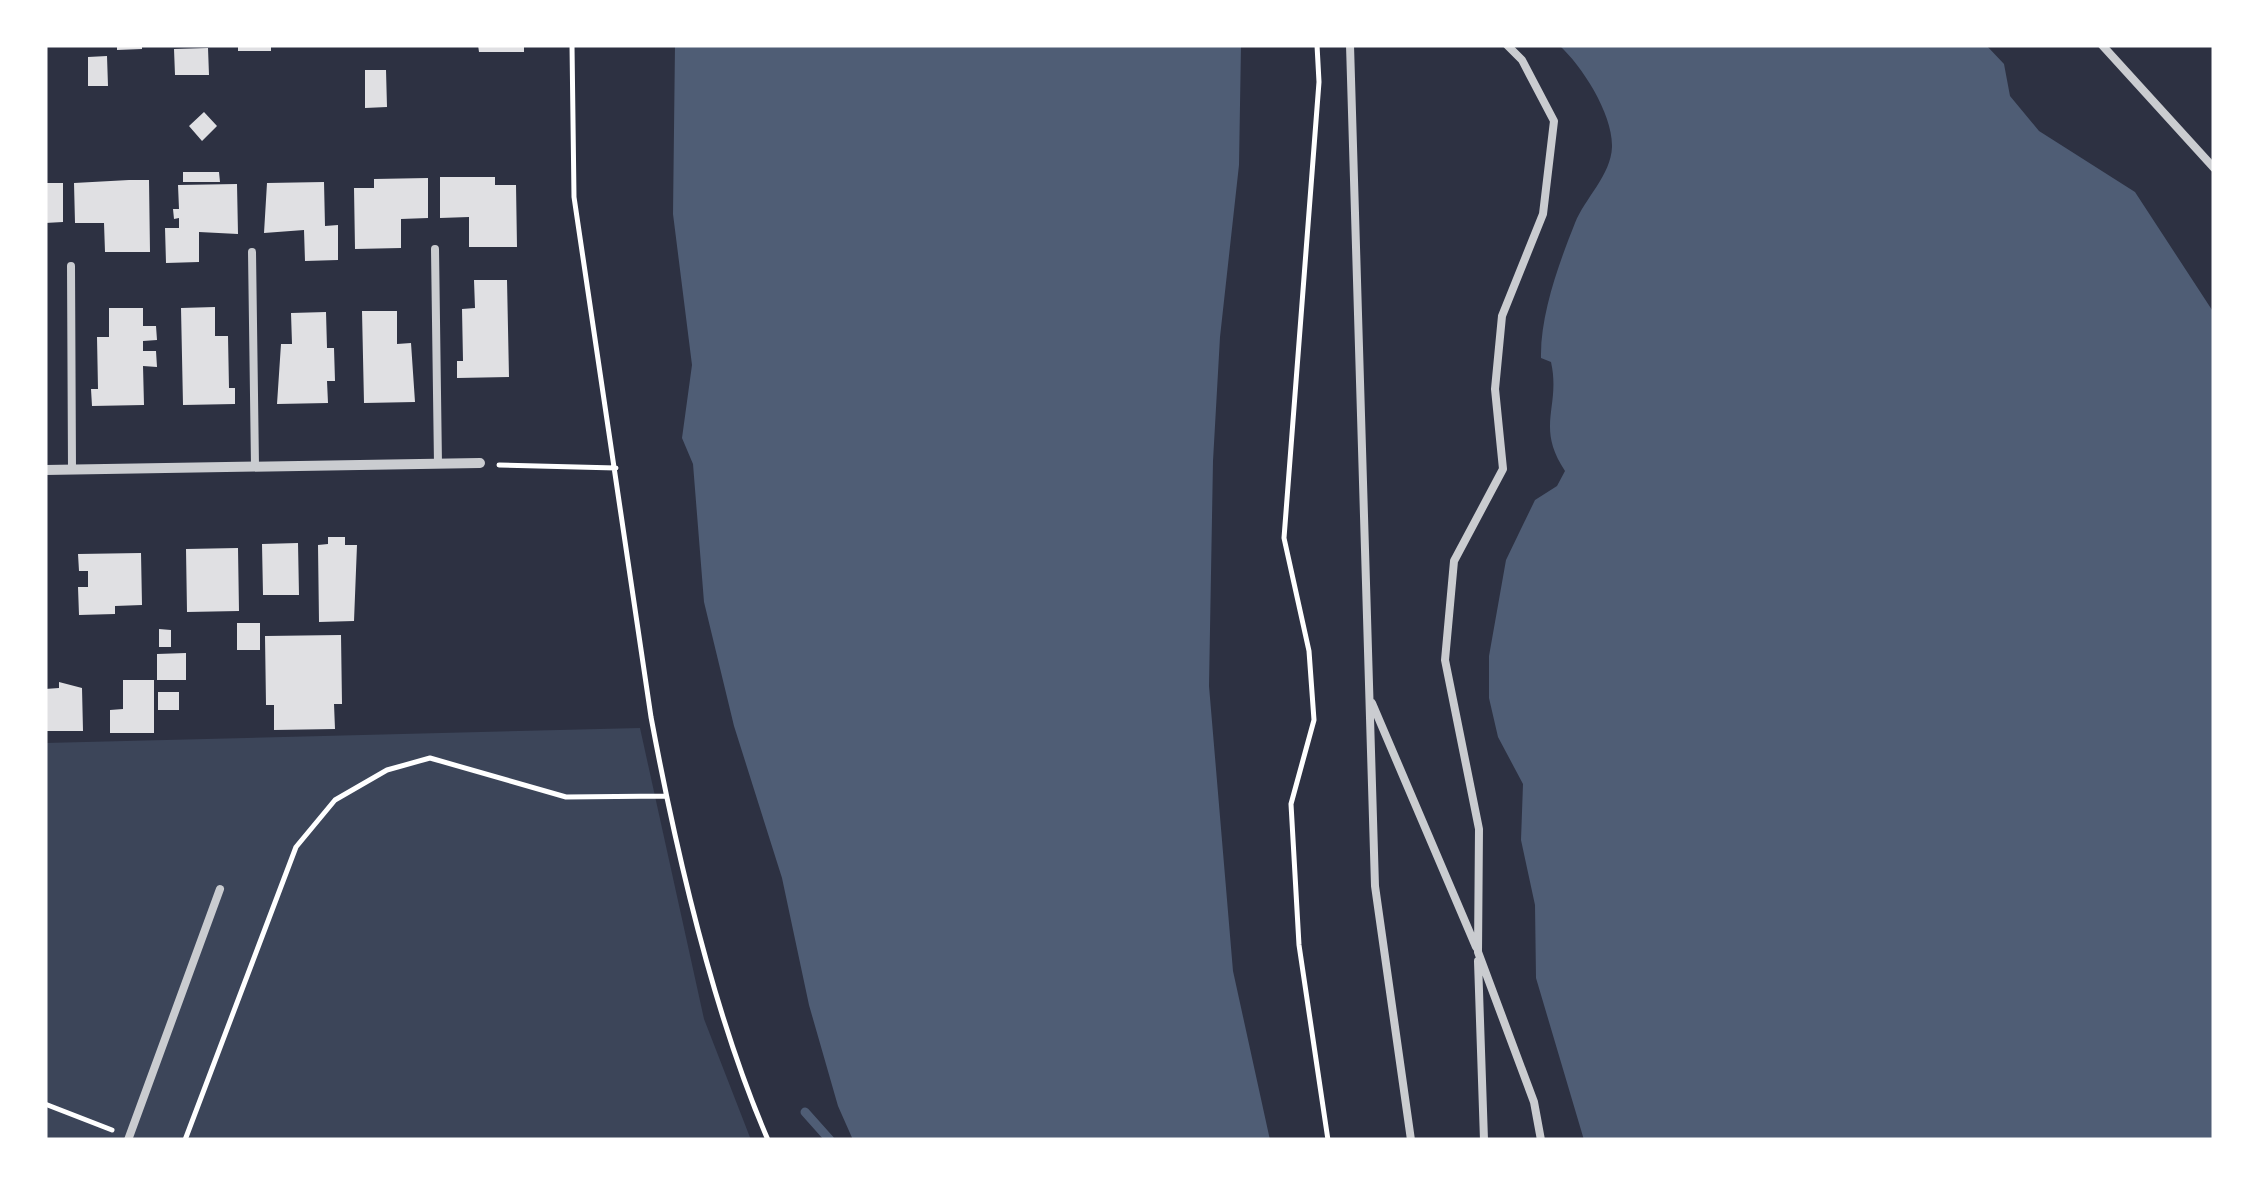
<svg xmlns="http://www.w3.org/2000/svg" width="2259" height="1185" viewBox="0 0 2259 1185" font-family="'Golos Text',sans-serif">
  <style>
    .green { fill: #3c4559 }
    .water { fill: #4f5d75 }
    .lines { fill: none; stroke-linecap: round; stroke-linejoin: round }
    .stream { stroke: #4f5d75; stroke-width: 9 }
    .building { fill: #e0e0e3 }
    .path { stroke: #fff; stroke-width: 5 }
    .service { stroke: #caccd0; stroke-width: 8 }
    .minor { stroke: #caccd0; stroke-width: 10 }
  </style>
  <rect width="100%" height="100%" fill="#2d3142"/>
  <path class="green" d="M640,728L704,1019L751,1140H45V743Z"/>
  <path class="water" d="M675,45H1241L1239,165L1220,337L1213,461L1209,686L1233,971L1270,1140H853L838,1106L809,1005L782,878L734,726L704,602L693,464L682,438L692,365L673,214Z
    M1559,45H1986L2004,64L2010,96L2039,131L2135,192L2214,313V1140H1584L1536,978L1535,905L1521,840L1523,784L1498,737L1489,698V656L1506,560L1535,500L1557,486L1565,471C1535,426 1561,407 1551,362L1541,358C1540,315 1559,263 1575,223C1585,198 1611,175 1612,147C1613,114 1582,66 1559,45Z"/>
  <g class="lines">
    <path class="stream" d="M805,1112L830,1140"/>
  </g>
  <path class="building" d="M117,45H142V49L117,50Z
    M238,45H271V51H238Z
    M478,45H524V52H479Z
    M208,48L209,75H175L174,49Z
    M107,56L108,86H88V57Z
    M365,70H386L387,107L365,108Z
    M204,112L217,126L202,141L189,126Z
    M183,172H219L220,182H183Z
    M440,177H495V185H516L517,247H469V217L440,218Z
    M428,178V218L401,219V248L355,249L354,188H374V179Z
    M129,180H149L150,252H105L104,223H75L74,183Z
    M324,182L325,226L338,225V260L305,261L304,230L264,233L267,183Z
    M45,183H63V222L45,223Z
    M237,184L238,234L199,232V262L166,263L165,228H179V218L174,219L173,209H179L178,185Z
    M474,280H507L509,377L457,378V361H463L462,309L475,308Z
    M215,307V336H228L229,388H235V404L183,405L181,308Z
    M109,308H143V326H156L157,340L143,341V351H156L157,367L143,366L144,405L92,406L91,389H98L97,337H109Z
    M362,311H397V344L411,343L415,402L364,403Z
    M326,312L327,348H334L335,381H327L328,403L277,404L281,344H292L291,313Z
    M328,537H345V545H357L354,621L319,622L318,545L328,544Z
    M298,543L299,595H263L262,544Z
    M238,548L239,611L187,612L186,549Z
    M141,553L142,605L115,606V614L79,615L78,587H88V571H79L78,554Z
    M237,623H260V650H237Z
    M159,629L171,630V647H159Z
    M341,635L342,704H334L335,729L274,730V705H266L265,636Z
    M186,653V680H157V654Z
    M123,680H154V733H110V710L123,709Z
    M59,682L82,688L83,731H45V689L59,688Z
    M158,692H179V710H158Z"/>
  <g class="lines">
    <path class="path" d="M572,45L574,197L651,717C676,851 714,1015 768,1140
      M1317,45L1319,82L1284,538L1309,651L1314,720L1291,804L1299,945L1328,1140
      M499,465L616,468
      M45,1104L112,1130
      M185,1140L296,847L335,800L387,770L430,758L566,797L666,796"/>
    <path class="service" d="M1350,45L1375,886L1411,1140
      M1507,45L1522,60L1554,121L1543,214L1502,316L1495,389L1503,469L1454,561L1445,660L1479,829L1478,952L1534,1102L1541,1140
      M2102,45L2214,168
      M435,249L438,464
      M252,252L255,466
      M71,266L72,469
      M1372,703L1476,947
      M1478,961L1484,1140
      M128,1140L220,889"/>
    <path class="minor" d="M45,470L480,463"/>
  </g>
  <rect width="2259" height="1185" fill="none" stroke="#ffffff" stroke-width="95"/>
</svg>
